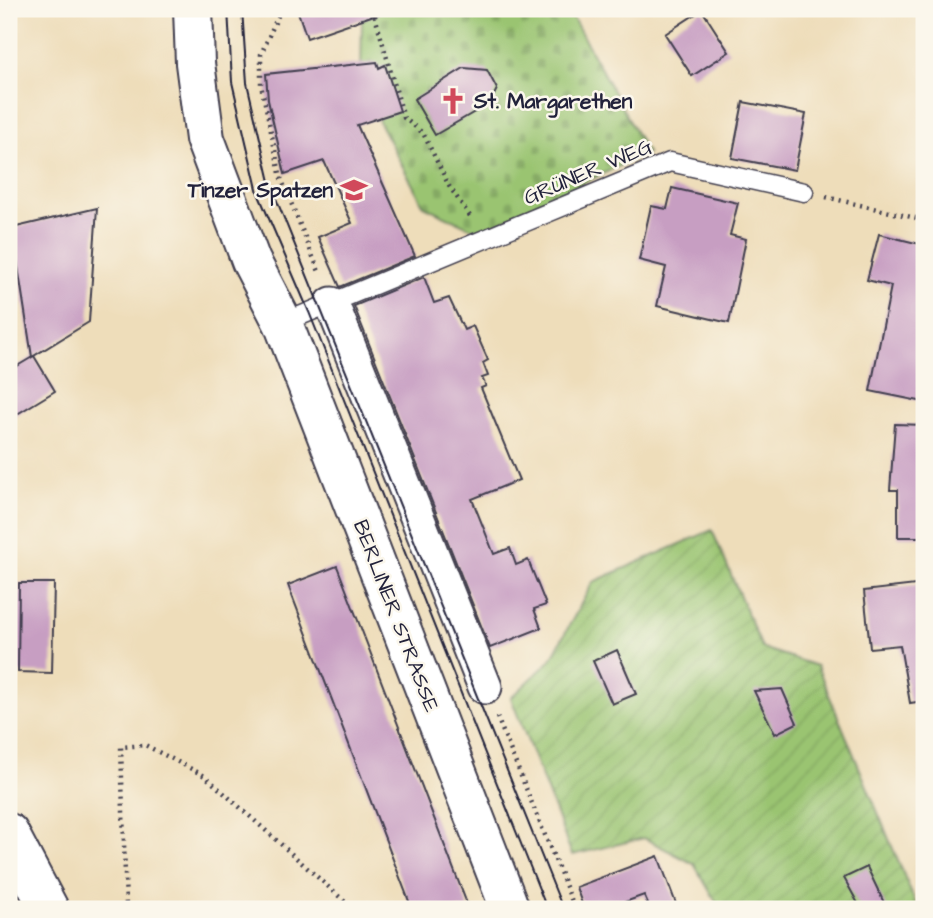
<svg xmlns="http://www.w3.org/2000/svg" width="933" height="918" viewBox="0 0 933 918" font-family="'Architects Daughter',sans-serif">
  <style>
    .cemetery { fill: url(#cemetery-stones); stroke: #5e7356; stroke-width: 2 }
    .garden { fill: url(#garden-furrows); stroke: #5e7356; stroke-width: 2 }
    .building { fill: #c79ec2 }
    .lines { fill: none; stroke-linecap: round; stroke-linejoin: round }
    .service-casing { stroke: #413e4e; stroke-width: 21 }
    .minor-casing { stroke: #413e4e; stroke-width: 37 }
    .tertiary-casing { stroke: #413e4e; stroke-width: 42 }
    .secondary-casing { stroke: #413e4e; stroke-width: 42 }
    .path { stroke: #413e4e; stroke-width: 4.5; stroke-dasharray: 2 5; stroke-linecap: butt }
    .service { stroke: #fff; stroke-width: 18 }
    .minor { stroke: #fff; stroke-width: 33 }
    .tertiary { stroke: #fff; stroke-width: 38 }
    .secondary { stroke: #fff; stroke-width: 38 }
    .tram { stroke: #22223b; stroke-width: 2 }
    .labels { text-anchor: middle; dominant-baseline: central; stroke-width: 5; stroke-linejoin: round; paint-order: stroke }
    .poi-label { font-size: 21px; font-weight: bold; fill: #22223b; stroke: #fbf7ec; text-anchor: start }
    .street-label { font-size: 21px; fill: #22223b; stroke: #fbf7ec }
  </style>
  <defs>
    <pattern id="cemetery-stones" width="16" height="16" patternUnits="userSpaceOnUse" patternTransform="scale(1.75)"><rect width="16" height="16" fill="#9ac471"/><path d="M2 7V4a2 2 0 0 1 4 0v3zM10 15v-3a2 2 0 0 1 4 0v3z" fill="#84a863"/></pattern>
    <pattern id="garden-furrows" width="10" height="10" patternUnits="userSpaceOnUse" patternTransform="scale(1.75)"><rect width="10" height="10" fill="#9ac471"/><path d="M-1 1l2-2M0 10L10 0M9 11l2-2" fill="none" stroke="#84a863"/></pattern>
  </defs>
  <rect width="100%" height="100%" fill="#fbf7ec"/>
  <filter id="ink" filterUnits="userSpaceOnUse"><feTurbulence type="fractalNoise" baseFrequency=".0143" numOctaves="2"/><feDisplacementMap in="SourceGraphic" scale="14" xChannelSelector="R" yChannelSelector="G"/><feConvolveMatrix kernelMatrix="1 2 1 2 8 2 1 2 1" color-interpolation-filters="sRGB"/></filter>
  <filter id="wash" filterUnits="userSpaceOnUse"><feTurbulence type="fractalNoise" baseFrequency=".00686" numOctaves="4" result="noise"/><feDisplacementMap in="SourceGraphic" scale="28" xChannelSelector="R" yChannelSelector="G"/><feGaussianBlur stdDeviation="1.57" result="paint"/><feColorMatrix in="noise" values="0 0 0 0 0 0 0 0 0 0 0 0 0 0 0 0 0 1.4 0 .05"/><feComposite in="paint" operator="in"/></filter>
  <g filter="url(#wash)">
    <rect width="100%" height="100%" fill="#eeddba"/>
    <path class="cemetery" d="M374,9H568L647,153L479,232L424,206L380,124L361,71L362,19Z"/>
    <path class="garden" d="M712,530L762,648L817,666L918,909H720L694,864L644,838L572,855L511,698L550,661L593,582Z"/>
    <g id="blocks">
      <path class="building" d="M297,9H379L380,13L307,38Z
        M702,10L729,52L692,76L665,34Z
        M377,62L379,68L385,65L400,111L357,125L415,256L340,287L318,237L352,223L324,161L285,174L268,100L266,74Z
        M464,68L487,70L497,89L490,103L435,135L414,99Z
        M743,102L806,114L795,170L732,158Z
        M672,188L738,203L730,235L746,239L729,323L657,306L666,267L639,260L651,206L667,209Z
        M97,208L89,322L32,357L12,228Z
        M879,234L924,245V402L870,391L891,286L867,280Z
        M424,277L434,303L449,298L464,330L473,326L488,360L483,363L488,376L482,378L486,386L481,388L519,480L472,499L494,554L510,548L516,565L528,560L546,605L534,609L541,628L490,648L354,306Z
        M34,356L55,391L9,419V371Z
        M895,424L924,425V537H898V490H890Z
        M337,566L469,909H412L288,585Z
        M19,583H54L52,673L18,672Z
        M924,584V701L910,703L900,645L870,648L864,591Z
        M617,650L636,694L612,704L593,661Z
        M782,689L797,723L775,734L754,691Z
        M658,856L678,909H650L644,895L606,909H584L576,887Z
        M867,867L887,909H861L844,878Z"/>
    </g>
  </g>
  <g filter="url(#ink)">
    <use href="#blocks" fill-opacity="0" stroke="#413e4e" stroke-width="2"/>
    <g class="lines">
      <defs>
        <path id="service" d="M283,323L670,162L804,192"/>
        <path id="minor" d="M332,304L485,687"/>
        <path id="tertiary" d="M193,9L195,63L205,139L251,261L283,323L510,909"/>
        <path id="secondary" d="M9,833L49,909"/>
      </defs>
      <use href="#service" class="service-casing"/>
      <use href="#minor" class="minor-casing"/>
      <use href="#tertiary" class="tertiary-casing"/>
      <use href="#secondary" class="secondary-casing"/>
      <path class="path" d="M281,9L261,54V85L281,178L320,274
        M373,9L404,118L423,133L449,186L472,219
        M826,197L924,220
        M497,717L575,909
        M123,909L126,907L121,747L145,745L205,776L353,909"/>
      <use href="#service" class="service"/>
      <use href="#minor" class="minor"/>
      <use href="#tertiary" class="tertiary"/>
      <use href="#secondary" class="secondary"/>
      <path class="tram" d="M228,9L232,82L258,193L309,312L547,909
        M242,9L247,83L271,186L563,909"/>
    </g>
  </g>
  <defs>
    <symbol id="church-bare" viewBox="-9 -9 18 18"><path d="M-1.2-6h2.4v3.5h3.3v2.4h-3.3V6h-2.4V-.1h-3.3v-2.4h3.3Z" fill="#d1495b" stroke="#fbf7ec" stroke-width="2.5" paint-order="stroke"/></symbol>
    <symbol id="school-bare" viewBox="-9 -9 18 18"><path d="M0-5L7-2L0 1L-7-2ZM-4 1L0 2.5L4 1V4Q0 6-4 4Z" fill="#d1495b" stroke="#fbf7ec" stroke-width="2.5" paint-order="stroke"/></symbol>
  </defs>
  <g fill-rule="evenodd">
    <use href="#church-bare" x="434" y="82" width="38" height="38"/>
    <use href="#school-bare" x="335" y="171" width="38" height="38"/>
  </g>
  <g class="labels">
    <g class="poi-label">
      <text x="474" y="101">St. Margarethen</text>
      <text x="333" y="190" text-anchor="end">Tinzer Spatzen</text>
    </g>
    <g class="street-label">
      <text transform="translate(588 172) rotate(-23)">GRÜNER WEG</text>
      <text transform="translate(396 616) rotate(69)">BERLINER STRASSE</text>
    </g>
  </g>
  <rect width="933" height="918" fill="none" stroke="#fbf7ec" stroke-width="35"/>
</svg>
